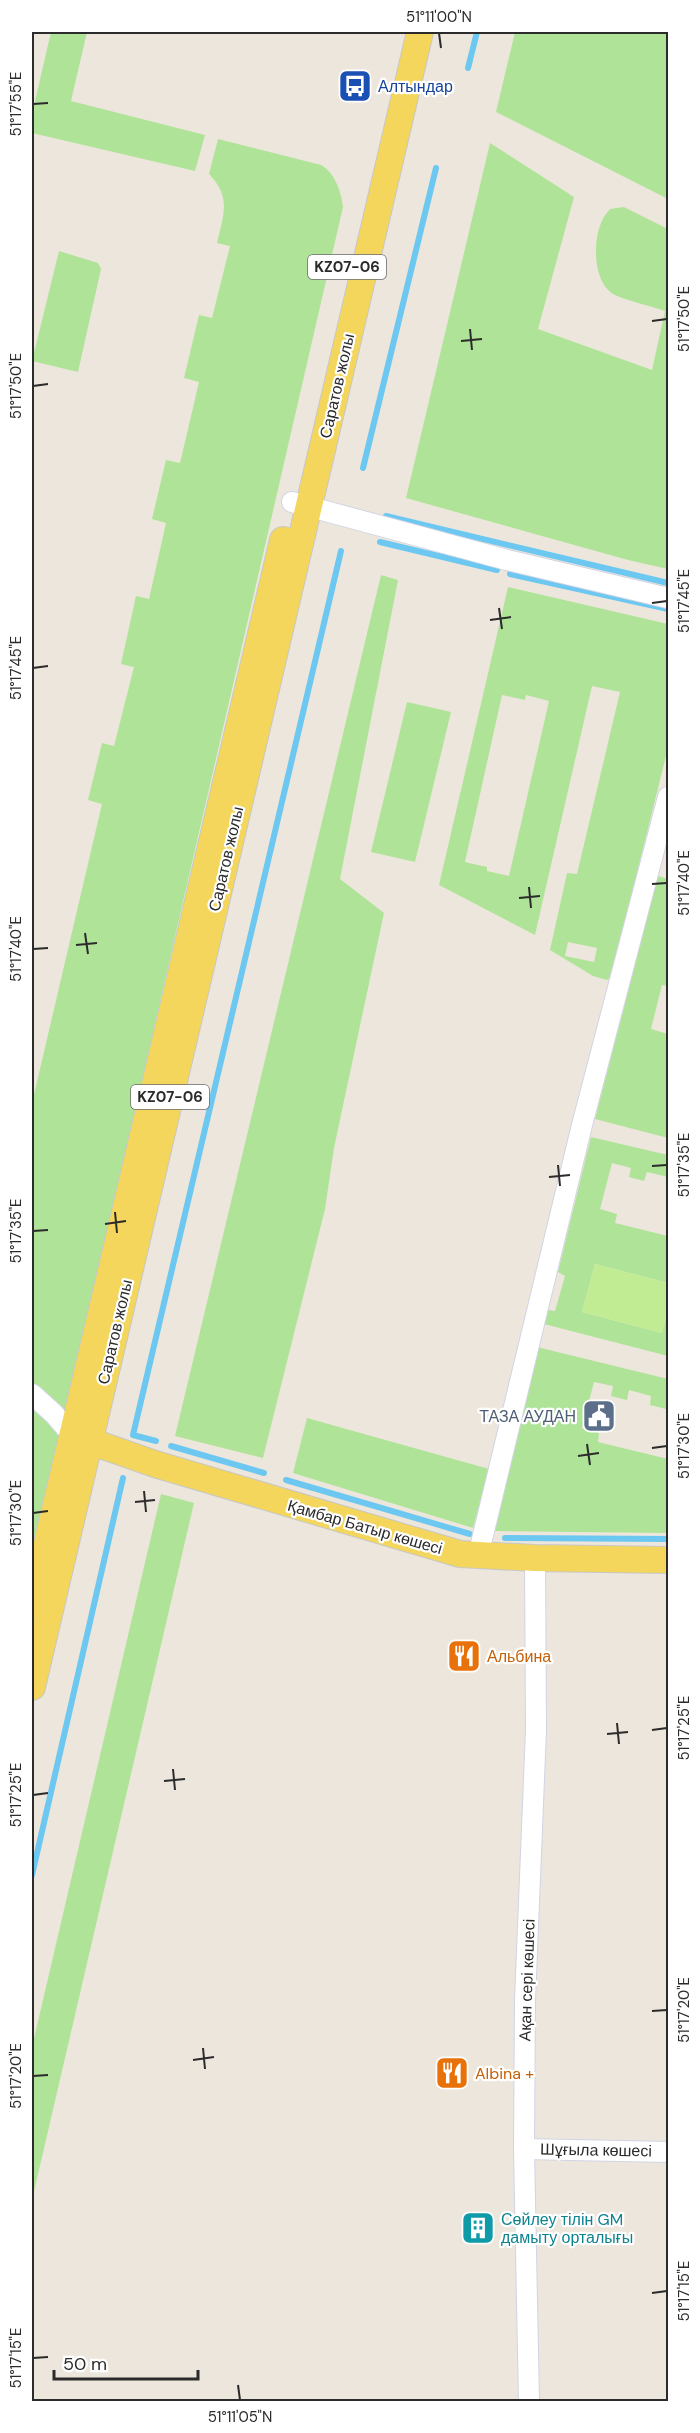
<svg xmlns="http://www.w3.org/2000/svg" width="700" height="2433" viewBox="0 0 700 2433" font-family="'DM Sans',sans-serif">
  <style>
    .green { fill: #afe498; fill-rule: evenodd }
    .pitch { fill: #c2ec93 }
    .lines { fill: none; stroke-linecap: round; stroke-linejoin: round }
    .stream { stroke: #6dc8f1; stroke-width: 6 }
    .minor-casing { stroke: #d2d4e4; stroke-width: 22 }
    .major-casing { stroke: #c8c8c8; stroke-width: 28 }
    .minor { stroke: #fff; stroke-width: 20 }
    .major { stroke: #f3d65b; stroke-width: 26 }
    .ticks { fill: none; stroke: #2b2b2b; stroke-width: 2 }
    .labels { text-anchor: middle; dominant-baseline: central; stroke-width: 4.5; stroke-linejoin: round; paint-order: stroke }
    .shield { fill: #fff; stroke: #6b6b6b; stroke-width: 1.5 }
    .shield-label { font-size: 15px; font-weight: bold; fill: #2b2b2b }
    .transit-label { font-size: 16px; fill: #164399; stroke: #fff; text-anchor: start }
    .street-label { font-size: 16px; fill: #2b2b2b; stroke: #fff }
    .service-label { font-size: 16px; fill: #4e5e75; stroke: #fff; text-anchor: end }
    .food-label { font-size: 16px; fill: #c56008; stroke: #fff; text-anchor: start }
    .culture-label { font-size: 16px; fill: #0d838f; stroke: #fff; text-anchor: start }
    .neatline { fill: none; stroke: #2b2b2b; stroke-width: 2 }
    .ticks-label { font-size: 15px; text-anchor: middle; fill: #2b2b2b }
  </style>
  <rect width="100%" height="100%" fill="#ede6dc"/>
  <path class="green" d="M51,32H87L71,101L205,135L195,171L32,133V114Z
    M515,32H668V199L496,112Z
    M218,139L321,165C335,173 341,191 343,207L32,1558V1103L102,804L88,800L102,743L114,746L134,667L121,664L136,596L149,599L166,523L152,519L166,460L180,463L199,382L184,378L199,315L212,318L230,246L217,243C224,213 231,197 209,174Z
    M490,143L574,197L538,329L652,370L665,311C649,305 630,302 615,295C593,284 592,241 602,221C603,217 607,213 610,209L624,207L668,229V569L628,560L406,498Z
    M59,251L98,263L101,269L78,372L32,361Z
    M381,575L398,580L340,879L384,913L334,1148L325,1209L263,1458L175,1436Z
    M508,587L668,624V748L611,977L607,980L593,976L550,950L567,873L577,874L620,692L592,686L535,935L439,885ZM502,695L525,700L526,695L549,701L509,876L487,871V867L465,862ZM568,942L597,948L594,962L565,956Z
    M407,702L451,712L415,862L371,852Z
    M658,876L668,879V986L662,985L651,1029L668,1034V1138L595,1119Z
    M591,1137L668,1155V1177L647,1172L644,1181L629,1177L631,1168L612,1163L600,1209L617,1214L615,1223L668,1236V1283L595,1264L582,1312L662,1333L668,1308V1356L544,1324L548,1310L555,1311L565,1276L558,1272Z
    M537,1347L668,1379L666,1409L650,1405L651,1396L629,1390L627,1400L611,1396L613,1386L594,1382L582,1428L599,1433L598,1442L668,1459V1533L495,1531Z
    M307,1418L489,1469L473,1528L293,1473Z
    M161,1494L194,1503L32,2200V2047Z"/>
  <path class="pitch" d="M595,1264L668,1283V1308L662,1333L582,1312Z"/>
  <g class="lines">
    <path class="stream" d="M468,68L477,32
      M363,468L436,168
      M386,516L668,583
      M380,542L497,570
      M510,574L668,609
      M156,1441L133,1435L341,551
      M171,1446L264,1473
      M286,1480L470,1534
      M505,1538L668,1539
      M32,1875L123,1478"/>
    <defs>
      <path id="minor" d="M292,502L507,560L668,598
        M32,1394L54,1414L72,1435
        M478,1556L582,1125L668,797
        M524,2149L668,2152
        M529,2402L524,2149L525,2000L536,1730L535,1558"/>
      <path id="major" d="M75,1436L155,1464L460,1554L535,1558L668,1560
        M32,1607L283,540
        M32,1687L420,32"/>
    </defs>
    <use href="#minor" class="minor-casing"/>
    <use href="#major" class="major-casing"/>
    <use href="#minor" class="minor"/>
    <use href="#major" class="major"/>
  </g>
  <path class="ticks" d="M439,33L441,48M33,104L48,103M652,321L667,319M470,329L472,350M461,341L482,339M33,386L48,384M652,603L667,601M499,608L502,629M490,620L511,617M33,668L48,666M652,884L667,883M529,887L531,908M519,898L540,896M85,933L88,954M76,945L97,943M33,949L48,948M558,1165L560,1186M652,1166L667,1165M549,1177L570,1175M115,1212L117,1233M105,1224L126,1221M33,1231L48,1230M587,1444L590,1465M652,1448L667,1446M578,1456L599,1453M144,1491L146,1512M135,1502L155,1500M33,1513L48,1511M617,1723L619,1744M652,1730L667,1728M607,1734L628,1732M173,1769L175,1790M164,1781L185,1779M33,1795L48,1793M652,2011L667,2010M203,2048L205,2069M193,2060L214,2057M33,2076L48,2075M652,2293L667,2291M33,2358L48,2357M238,2385L240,2400"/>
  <defs>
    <symbol id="bus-square" viewBox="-11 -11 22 22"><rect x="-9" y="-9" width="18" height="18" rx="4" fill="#1a4fb4" stroke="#fff"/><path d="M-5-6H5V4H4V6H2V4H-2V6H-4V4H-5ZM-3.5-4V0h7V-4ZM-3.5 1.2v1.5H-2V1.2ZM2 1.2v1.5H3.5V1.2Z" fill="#fff"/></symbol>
    <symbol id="civic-square" viewBox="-11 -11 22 22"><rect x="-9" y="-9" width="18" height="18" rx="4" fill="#5c6f8a" stroke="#fff"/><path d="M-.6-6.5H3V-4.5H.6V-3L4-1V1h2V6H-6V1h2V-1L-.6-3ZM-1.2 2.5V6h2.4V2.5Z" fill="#fff"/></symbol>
    <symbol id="restaurant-square" viewBox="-11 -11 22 22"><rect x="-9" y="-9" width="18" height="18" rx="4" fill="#e8710a" stroke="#fff"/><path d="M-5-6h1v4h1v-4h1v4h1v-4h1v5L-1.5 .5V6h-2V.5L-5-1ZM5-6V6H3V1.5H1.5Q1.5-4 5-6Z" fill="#fff"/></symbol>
    <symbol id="building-square" viewBox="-11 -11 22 22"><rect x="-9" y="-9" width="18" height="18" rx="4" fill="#0f9aa8" stroke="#fff"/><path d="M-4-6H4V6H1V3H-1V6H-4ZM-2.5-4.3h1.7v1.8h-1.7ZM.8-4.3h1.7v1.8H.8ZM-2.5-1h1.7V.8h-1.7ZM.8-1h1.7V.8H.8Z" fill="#fff"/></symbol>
  </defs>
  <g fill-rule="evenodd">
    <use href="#bus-square" x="336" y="67" width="38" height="38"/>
    <use href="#civic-square" x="580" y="1397" width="38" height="38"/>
    <use href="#restaurant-square" x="445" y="1637" width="38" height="38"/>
    <use href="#restaurant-square" x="433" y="2054" width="38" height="38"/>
    <use href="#building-square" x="459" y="2209" width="38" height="38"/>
  </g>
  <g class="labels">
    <g class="shield">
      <rect x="308" y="255" width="78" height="24" rx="4.5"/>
      <rect x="131" y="1085" width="78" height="24" rx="4.5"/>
    </g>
    <g class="shield-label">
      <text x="347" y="267">KZ07-06</text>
      <text x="170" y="1097">KZ07-06</text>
    </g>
    <g class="transit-label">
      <text x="378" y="86">Алтындар</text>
    </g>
    <g class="street-label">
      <text transform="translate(337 386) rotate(-77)">Саратов жолы</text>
      <text transform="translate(226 859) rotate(-77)">Саратов жолы</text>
      <text transform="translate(115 1332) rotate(-77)">Саратов жолы</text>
      <text transform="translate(365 1527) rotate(16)">Қамбар Батыр көшесі</text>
      <text transform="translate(527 1980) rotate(-88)">Ақан сері көшесі</text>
      <text transform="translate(596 2150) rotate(1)">Шұғыла көшесі</text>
    </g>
    <g class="service-label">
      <text x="576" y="1416">ТАЗА АУДАН</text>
    </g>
    <g class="food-label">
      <text x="487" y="1656">Альбина</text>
      <text x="475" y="2073">Albina +</text>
    </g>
    <g class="culture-label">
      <text x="501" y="2219">Сөйлеу тілін GM<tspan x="501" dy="18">дамыту орталығы</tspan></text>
    </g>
  </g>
  <rect width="700" height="2433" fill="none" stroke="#ffffff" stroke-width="66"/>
  <path d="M54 2370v9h144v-9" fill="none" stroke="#2b2b2b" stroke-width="3"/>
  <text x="63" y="2370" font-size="18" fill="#2b2b2b" stroke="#ffffff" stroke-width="4.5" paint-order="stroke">50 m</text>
  <rect x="33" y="33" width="634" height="2367" class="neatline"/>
  <g class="ticks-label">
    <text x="439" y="22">51°11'00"N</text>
    <text transform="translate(16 104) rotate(-90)" y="5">51°17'55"E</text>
    <text transform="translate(684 319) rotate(-90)" y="5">51°17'50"E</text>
    <text transform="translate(16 386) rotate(-90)" y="5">51°17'50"E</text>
    <text transform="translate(684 601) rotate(-90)" y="5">51°17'45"E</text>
    <text transform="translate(16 668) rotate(-90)" y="5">51°17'45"E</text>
    <text transform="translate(684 883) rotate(-90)" y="5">51°17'40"E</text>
    <text transform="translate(16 949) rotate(-90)" y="5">51°17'40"E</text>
    <text transform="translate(684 1165) rotate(-90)" y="5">51°17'35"E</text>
    <text transform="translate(16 1231) rotate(-90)" y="5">51°17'35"E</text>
    <text transform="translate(684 1446) rotate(-90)" y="5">51°17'30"E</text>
    <text transform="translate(16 1513) rotate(-90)" y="5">51°17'30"E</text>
    <text transform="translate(684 1728) rotate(-90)" y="5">51°17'25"E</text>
    <text transform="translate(16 1795) rotate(-90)" y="5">51°17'25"E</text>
    <text transform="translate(684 2010) rotate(-90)" y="5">51°17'20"E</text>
    <text transform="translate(16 2076) rotate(-90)" y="5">51°17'20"E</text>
    <text transform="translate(684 2291) rotate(-90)" y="5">51°17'15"E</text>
    <text transform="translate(16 2358) rotate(-90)" y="5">51°17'15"E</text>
    <text x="240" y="2422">51°11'05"N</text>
  </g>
</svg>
